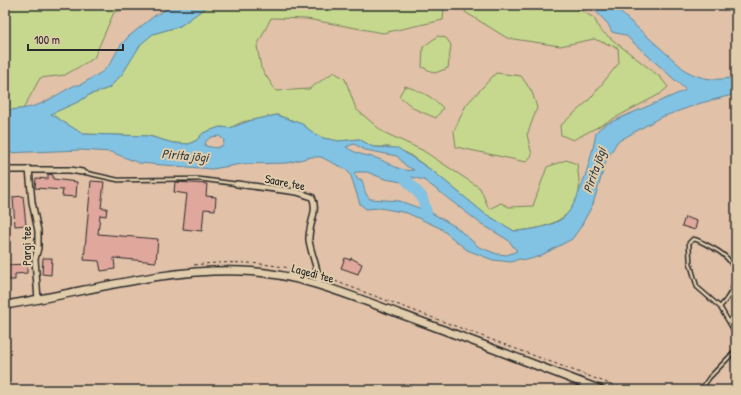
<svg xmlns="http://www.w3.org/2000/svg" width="741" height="395" viewBox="0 0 741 395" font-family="'Patrick Hand',sans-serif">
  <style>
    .green { fill: #c5d88d; stroke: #78825c }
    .water { fill: #82c2e3; stroke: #5f8699; fill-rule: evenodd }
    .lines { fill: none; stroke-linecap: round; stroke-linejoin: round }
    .river { stroke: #82c2e3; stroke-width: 11 }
    .building { fill: #e0a79d; stroke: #2b2b2b }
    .lane-casing { stroke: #2b2b2b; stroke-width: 5.5 }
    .street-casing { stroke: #2b2b2b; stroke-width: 8 }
    .secondary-casing { stroke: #2b2b2b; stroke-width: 10 }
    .path { stroke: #2b2b2b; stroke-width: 1; stroke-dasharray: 3 3; stroke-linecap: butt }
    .lane { stroke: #e1ccab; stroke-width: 2.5 }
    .street { stroke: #e1ccab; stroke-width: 5 }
    .secondary { stroke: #e1ccab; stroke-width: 7 }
    .labels { text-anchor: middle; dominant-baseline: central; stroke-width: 4; stroke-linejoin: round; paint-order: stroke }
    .street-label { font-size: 12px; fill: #2b2b2b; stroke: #e1ccab }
    .water-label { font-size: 13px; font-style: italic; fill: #384247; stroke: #e1ccab }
  </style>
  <rect width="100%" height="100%" fill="#e1c1a7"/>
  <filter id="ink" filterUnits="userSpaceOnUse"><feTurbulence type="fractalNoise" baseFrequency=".025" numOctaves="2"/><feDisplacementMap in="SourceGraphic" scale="8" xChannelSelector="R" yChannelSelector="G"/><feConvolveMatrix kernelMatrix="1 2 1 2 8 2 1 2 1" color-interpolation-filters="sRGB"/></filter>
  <g filter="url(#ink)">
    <path class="green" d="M5,5H152L114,12L94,58L65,75L40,78L23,109L5,110Z
      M209,5H444L443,20L383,33L307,19L271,18L257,46L261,68L276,91L309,89L334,72L345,79L356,109L383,132L422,150L480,188L489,209L501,203L509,207L533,206L547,167L566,160L577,164C578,173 580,184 579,192C574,222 539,230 514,231L484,213L434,172L407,153L390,147H373L359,139L339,141L323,138L315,134L302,124L277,115L242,122L230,128L220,127L203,133L197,140L189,144L173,143L149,136L83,134L50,114L80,101L89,95L109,88L123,73L140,44L153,34L180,26Z
      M472,5H572L594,18L600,30L660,77L668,87L660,94L573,140L561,135L560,126L589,100L619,63L618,48L594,39L560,46L507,38L465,12L468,6Z
      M438,36L446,38L451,45L448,68L435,73L422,67L423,47Z
      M496,73L521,76L532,92L537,108L527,135L532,155L526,162L456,147L454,131L466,105Z
      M405,86C420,91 432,96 443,108L436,118L415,109L399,96Z"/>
    <path class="water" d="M175,5H209L180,26L153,34L141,44L123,73L109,88L89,95L80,101L51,114L83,134L149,136L173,143L189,144L197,140L203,133L220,127L230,128L252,120L277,115L302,124L315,134L323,138L339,141L359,139L373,147L398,148L434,172L484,213L514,231C528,231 555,226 564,217C578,205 590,162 594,143C597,131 593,133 606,124L686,90L625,35L612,32L608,24L590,5H612L686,71C704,80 716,81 736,77V94L701,103L659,118L617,142L606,161L593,204L580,228L572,239L540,256L527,260L519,259L511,262L493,260L467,250L440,228L407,213L380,208L366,209L360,204L351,176L347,170L321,157H311L287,163L242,164L212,169L139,163L111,152L81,150L5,153V110C41,109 45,101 75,85H80L102,72L110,64L120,46L128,37L154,16ZM219,136L224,140L223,145L217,148L205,146L206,141L211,137ZM354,144L365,150L397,156L406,166L414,170C401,173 388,162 376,158C365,155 356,154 346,147ZM356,172H367L385,179L402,182L411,177L424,180L480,223L508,240L517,251L507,255L497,254L479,247L456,227L430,212L400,201L370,199C362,191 366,187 361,179L358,180L354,173Z"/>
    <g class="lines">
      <path class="river" d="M401,174L422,197L427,214"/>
    </g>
    <path class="building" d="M48,174L53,175V179L77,182L76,197L62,196L63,190L35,188L36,178L48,179Z
      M91,181L104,182L101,208H107L106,216L100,215L98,234L158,239L156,262L114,258L115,269L101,271L99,261L84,260Z
      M175,182L207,184L206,196L216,197L215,210L204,209L202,231L183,229L187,194L174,192Z
      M23,196L26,225L15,226L13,197Z
      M685,217L697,221L695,230L682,226Z
      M43,258H52L51,275L42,274Z
      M345,258L350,260L351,258L362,264L358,274L341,268Z
      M27,264V273L15,274V280H5V265Z"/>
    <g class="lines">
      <defs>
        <path id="lane" d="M82,172L118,180L199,179L237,184
          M720,307C741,284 741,263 713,248C706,245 700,240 693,239L689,243L690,263L697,287L720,307L736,334
          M701,390L709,378L736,350"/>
        <path id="street" d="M29,169L32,202L38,231V248L35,259L38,300
          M5,170H70L82,172
          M237,184L297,192L312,197C319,211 308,225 309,240C311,255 319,269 319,285"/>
        <path id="secondary" d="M5,305C84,293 161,268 242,271C298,273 351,296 403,315C469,339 535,365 601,390"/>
      </defs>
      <use href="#lane" class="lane-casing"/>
      <use href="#street" class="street-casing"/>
      <use href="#secondary" class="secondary-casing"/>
      <path class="path" d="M194,265C234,260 273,263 312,273
        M324,277L626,390"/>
      <use href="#lane" class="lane"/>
      <use href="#street" class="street"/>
      <use href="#secondary" class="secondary"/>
    </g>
  </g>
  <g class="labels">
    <g class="street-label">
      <text transform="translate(285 182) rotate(11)">Saare tee</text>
      <text transform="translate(26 246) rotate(-90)">Pargi tee</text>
      <text transform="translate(313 273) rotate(15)">Lagedi tee</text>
    </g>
    <g class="water-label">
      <text transform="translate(185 155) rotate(5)">Pirita jõgi</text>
      <text transform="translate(594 170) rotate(-71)">Pirita jõgi</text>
    </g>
  </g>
  <rect width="741" height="395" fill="none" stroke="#e1ccab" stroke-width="20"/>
  <rect x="10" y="10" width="721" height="375" fill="none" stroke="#2b2b2b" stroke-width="1.5" filter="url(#ink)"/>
  <path d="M28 44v6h95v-6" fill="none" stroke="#2b2b2b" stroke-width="2"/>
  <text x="34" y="44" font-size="12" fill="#2b2b2b" stroke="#e1ccab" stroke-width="3" paint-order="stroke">100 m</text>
</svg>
